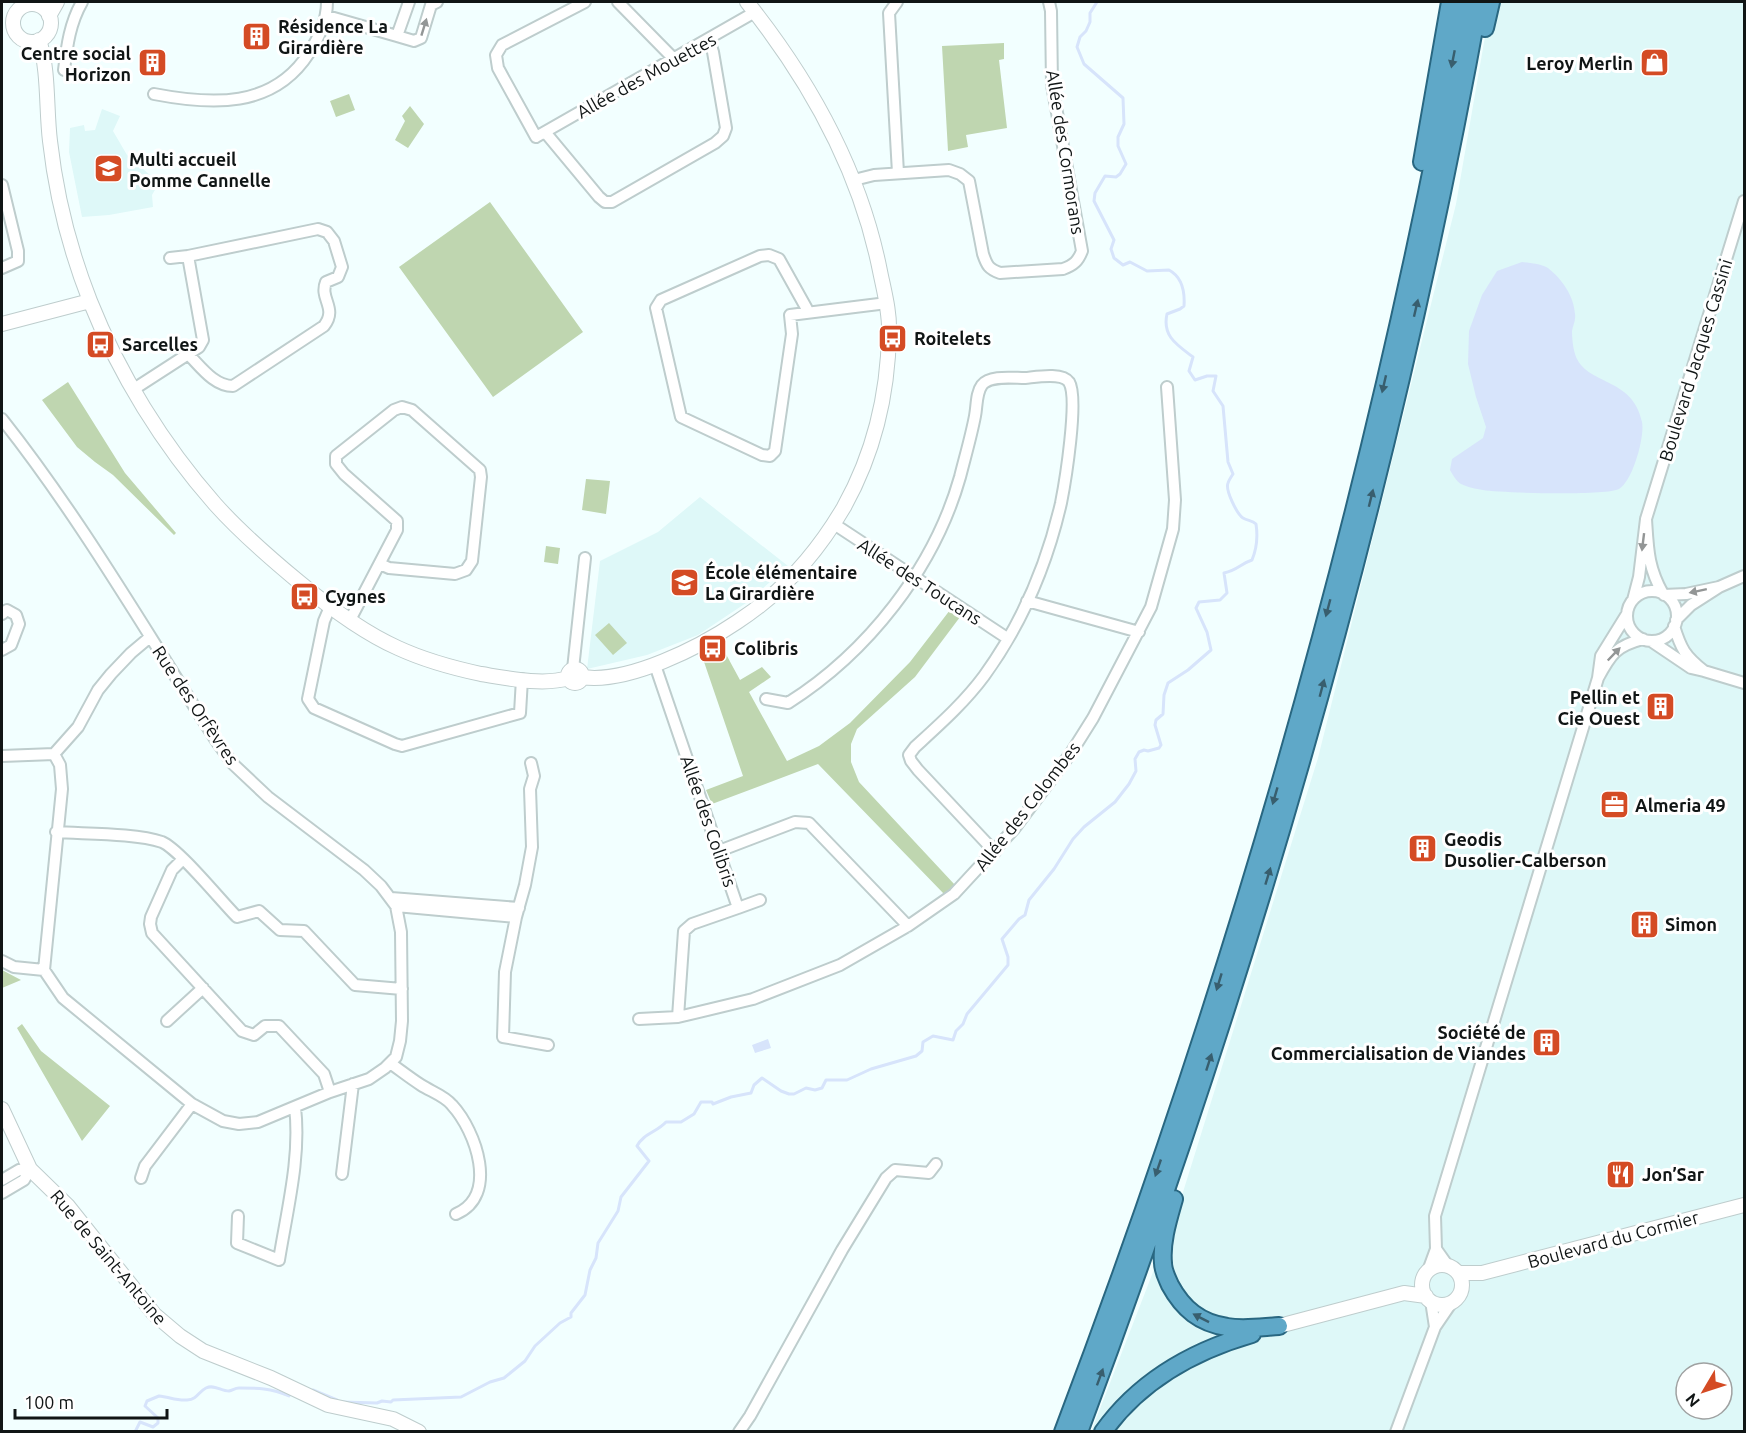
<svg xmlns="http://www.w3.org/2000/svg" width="1746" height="1433" viewBox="0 0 1746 1433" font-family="Ubuntu,sans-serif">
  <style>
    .built { fill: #def8f8; fill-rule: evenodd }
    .green { fill: #bfd6b0 }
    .water { fill: #d7e4fb }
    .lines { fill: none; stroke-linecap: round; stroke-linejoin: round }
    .stream { stroke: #d7e4fb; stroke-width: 3 }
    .minor-casing { stroke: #becdcd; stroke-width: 14 }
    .tertiary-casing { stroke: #becdcd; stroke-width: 16 }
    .trunk-casing { stroke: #296781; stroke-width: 20 }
    .minor { stroke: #fff; stroke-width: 10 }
    .tertiary { stroke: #fff; stroke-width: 14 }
    .trunk { stroke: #5fa8c8; stroke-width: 16 }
    .oneway { fill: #939696 }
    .oneway2 { fill: #385e6e }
    .labels { text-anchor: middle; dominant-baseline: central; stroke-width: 6; stroke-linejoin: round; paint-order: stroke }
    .poi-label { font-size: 18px; font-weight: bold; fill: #101515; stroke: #fff; text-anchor: start }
    .street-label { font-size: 18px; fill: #101515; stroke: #fff }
  </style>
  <rect width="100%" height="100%" fill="#f2ffff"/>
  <path class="built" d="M1491,2H1744V1431L1091,1432L1179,1205L1318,758L1456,204ZM1686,1373H1722V1409H1686Z
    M102,109L120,116L113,131L127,155L159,183L152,195L153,207L109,215L82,217L69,152L70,128L84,125L85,131L95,130Z
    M700,497L788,566L746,603L698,635L647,655L587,669L600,561L658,532Z"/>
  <path class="green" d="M1004,43V59L999,60L1007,128L966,135L968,147L948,151L942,46Z
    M349,94L355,110L336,117L330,101Z
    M410,106L424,124L408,148L395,140L405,121L402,116Z
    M490,202L583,332L493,397L399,267Z
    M68,382L125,473L176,533L174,535L113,475L95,462L77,447L42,400Z
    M586,479L610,481L606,514L582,510Z
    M546,546L560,548L558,564L544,562Z
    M950,610L960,617L915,677L857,729L851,744V762L859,782L955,885L945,895L818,764L712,804L706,790L743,776L702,656L721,645L740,680L762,667L771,677L749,692L787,761L819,746L850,723L910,662Z
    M609,623L627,643L613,655L595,635Z
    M2,970L21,980L2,988Z
    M22,1024L41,1051L110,1106L82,1141L17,1028Z"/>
  <path class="water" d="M1522,262C1530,263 1542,264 1548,268C1562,279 1574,296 1575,314C1576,320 1573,325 1572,331C1572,338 1573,348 1575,354C1585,386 1633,376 1642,422C1645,436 1633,481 1619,489C1606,496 1501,493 1483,490C1476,489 1467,487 1461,484C1456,481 1453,475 1450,470L1452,459L1483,438L1486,427L1476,397L1468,364L1469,331L1482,295L1497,271Z
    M768,1039L771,1048L755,1053L752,1045Z"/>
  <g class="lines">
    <path class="stream" d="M313,1390L337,1400
      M343,1402L377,1403L382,1401L391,1402L393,1400L461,1397L490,1382L504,1378L525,1361L535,1346L560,1323L571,1317V1313L585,1295L590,1270L596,1258L598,1243L618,1211L621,1197L649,1161L637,1146C643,1134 657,1132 666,1122H681L694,1114L701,1102H712L713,1104L731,1097L751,1093L754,1085L762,1078L781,1091L789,1094H794L806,1088L815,1090L822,1088L826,1080H847L871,1069L916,1056L922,1051L923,1042L933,1036L953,1040L956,1031L963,1024L967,1014L1008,965V957L1002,939L1019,919L1025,915L1029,900L1054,869L1073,839L1084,827L1115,802L1129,784L1136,771L1135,759L1139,752L1144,750L1148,751L1159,748L1161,745L1155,725L1156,720L1163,714L1164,695L1168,683L1188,670L1211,650L1207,632L1196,608L1199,602L1220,600L1227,593L1224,573C1238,570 1240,564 1252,560C1257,548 1258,537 1256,524C1252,520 1248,521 1243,518C1237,514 1225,490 1228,483C1229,480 1231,477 1233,474L1228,462L1223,406L1213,391L1216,376H1207L1195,380L1189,371L1193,357C1177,345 1162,336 1167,314L1180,309L1184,306C1185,291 1182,277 1169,270L1147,271L1130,262L1123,265L1114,258L1111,249L1114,240L1094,201L1095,193L1105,176L1116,177L1120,174L1126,164L1118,146V137L1124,124L1123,98L1084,64L1077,47L1080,37L1086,31L1090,22V13L1097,2
      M135,1432L140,1422L153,1427L158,1423V1418L145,1406L147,1401L159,1396C169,1397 177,1401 187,1400C198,1399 198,1392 206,1388C214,1384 221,1391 229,1391C233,1390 235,1388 239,1388C257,1388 271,1388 289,1396"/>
    <defs>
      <path id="minor" d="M409,2L397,36L414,41L421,38L431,5L437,2
        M585,2L502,45L496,55L498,68L536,137L755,12
        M618,2L674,59
        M897,2L889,13L898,173
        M327,16L397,36
        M64,70C67,45 70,23 82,2
        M154,94C211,105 273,109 309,53C319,37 327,21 327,2
        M545,132L599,197L605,202H612L715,143L723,136L726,128L713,52L709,40
        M854,180L874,175L949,170L960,174L969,181L983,254C987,266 989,269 1000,273L1063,269C1074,265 1078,261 1082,251L1052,85L1051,11L1049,2
        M2,185L18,251V261L2,268
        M188,256L318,229L327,232L334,241L342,267L338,277L326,282C319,299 338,308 324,326L233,386C214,386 201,367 188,354
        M808,311L779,259L769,255L760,256L661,300L656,308L681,417L762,455L770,456L775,451L792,334L790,315L887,303
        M134,389L199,347L203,340L188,256L170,258
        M2,419C82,520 147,634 217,742L233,764L268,797L364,870L381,886L396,906L401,932L402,1021L400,1041L396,1057L385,1068L369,1079L330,1092L258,1122L239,1124L223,1121L192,1104L63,998L44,970L62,789L60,765L54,754
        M1646,519L1744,201
        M834,524L1007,638
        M1719,587L1744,576
        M1627 616a25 25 0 1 1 50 0a25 25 0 1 1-50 0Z
        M1664,595L1686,594L1719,587L1691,605L1676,620
        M1633,600L1639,577L1646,519C1648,550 1648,567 1663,594
        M1027,601L1139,632
        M330,607L324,621L308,699L314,708L395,744L402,746L520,713L522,679
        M2,614L7,610L16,615L19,624L11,645L2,650
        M1627,614L1601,656L1598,678C1611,654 1616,646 1643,639
        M350,620L397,530V521L344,474L336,464V456L394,410L402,407L412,410L480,470L481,477L472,561L466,570L455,574L389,568L380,564
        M1651,641L1691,668L1704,671C1685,656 1681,649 1674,626
        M655,665L738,908L692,924L684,931L678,1017
        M573,669L585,558
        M1704,671L1744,683
        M766,699L788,703C867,653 934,569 960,477C965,457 971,437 975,416C977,406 976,393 982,385C990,375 1012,378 1025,378C1036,377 1062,372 1069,382C1079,398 1065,483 1061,503C1047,564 1021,625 984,676C964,703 939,725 915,747L909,755L911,761L918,770L995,852
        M2,756L54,754L78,727L98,690L111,674L131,653L150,637
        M531,763L534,776L530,789L532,847L525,885L516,917L505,972L503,1037L548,1045
        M56,832C85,834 136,833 162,842C179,849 221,901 237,917L259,911L280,930L304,931L355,985L402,989
        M719,851L795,822L809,823L908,926
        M183,859L172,870L151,917L150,924L152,933L242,1031L254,1035L265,1026H279L324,1074L330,1092
        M391,898L519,908
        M396,906L516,917
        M738,908L760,900
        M2,961L14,967L44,970
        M639,1019L678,1017L753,999L840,965L908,926L954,894L1014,829L1071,753L1093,718L1151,607L1173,529L1175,500L1167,387
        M167,1021L203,988
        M390,1063C400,1070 410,1078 421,1085C430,1091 445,1096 452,1105C476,1131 499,1196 456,1214
        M342,1174L353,1084
        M141,1178L145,1166L192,1104
        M2,1180L19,1170L30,1169
        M2,1193L24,1180L30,1169
        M238,1216L237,1243L279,1260C287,1210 301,1157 295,1107
        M1436,1249L1448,1266
        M1428,1271L1436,1249L1435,1216L1598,678
        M1431,1301L1435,1327
        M739,1432L750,1416L842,1250L886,1178L895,1170L929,1173L936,1164
        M1396,1432L1435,1327L1452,1302"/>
      <path id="tertiary" d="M13 23a19 19 0 1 1 38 0a19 19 0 1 1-38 0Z
        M49,16L57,2
        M39,40C49,70 46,109 50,141C56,195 70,250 90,301C119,374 163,445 215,504C240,532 270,558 299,582C329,607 362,632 398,648C424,660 453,668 481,674C506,678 544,686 568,678
        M2,324L90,301
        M568 676a7 7 0 1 1 14 0a7 7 0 1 1-14 0Z
        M582,677C628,684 700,647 737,622C782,593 817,553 844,507C874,453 888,394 889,333C890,312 884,291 880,271C860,170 810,81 747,2
        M2,1109L30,1169L68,1206L154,1314L180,1336L203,1351L271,1378L328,1405L393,1419L419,1432
        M1422 1285a20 20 0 1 1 40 0a20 20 0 1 1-40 0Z
        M1458,1273H1482L1744,1205
        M1279,1326L1404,1293L1426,1296"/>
      <path id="trunk" d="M1485,28L1491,2
        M1422,162L1450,2
        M1174,1199C1168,1220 1161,1242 1163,1263C1163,1271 1167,1278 1170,1285C1183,1309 1200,1323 1227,1327C1244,1330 1262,1327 1279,1326
        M1063,1432C1239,969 1376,489 1464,2
        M1079,1432C1253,968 1391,489 1479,2
        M1103,1432C1140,1380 1193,1351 1252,1334"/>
    </defs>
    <use href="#minor" class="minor-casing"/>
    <use href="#tertiary" class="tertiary-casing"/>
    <use href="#trunk" class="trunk-casing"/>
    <use href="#minor" class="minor"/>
    <use href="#tertiary" class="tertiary"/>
    <use href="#trunk" class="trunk"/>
  </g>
  <defs><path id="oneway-solid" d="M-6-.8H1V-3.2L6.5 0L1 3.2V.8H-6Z" transform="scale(1.5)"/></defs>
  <g class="oneway">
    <use href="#oneway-solid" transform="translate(424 27) rotate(-73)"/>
    <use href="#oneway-solid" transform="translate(1643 542) rotate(97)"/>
    <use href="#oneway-solid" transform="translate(1698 591) rotate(168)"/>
    <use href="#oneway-solid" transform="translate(1614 654) rotate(-46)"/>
  </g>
  <g class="oneway2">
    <use href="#oneway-solid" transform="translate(1453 59) rotate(101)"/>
    <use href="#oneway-solid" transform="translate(1416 308) rotate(-77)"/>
    <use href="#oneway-solid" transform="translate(1384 384) rotate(103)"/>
    <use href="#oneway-solid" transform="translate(1371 498) rotate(-76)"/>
    <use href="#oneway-solid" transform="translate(1328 608) rotate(105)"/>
    <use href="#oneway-solid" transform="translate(1322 688) rotate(-75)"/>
    <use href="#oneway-solid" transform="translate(1275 796) rotate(106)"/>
    <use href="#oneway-solid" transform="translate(1268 876) rotate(-73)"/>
    <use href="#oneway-solid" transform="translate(1219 982) rotate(107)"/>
    <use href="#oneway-solid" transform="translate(1209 1062) rotate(-72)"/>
    <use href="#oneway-solid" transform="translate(1158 1168) rotate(109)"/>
    <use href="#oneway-solid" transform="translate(1201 1318) rotate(-153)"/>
    <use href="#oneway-solid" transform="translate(1100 1377) rotate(-70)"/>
  </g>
  <defs>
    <symbol id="building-square" viewBox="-11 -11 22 22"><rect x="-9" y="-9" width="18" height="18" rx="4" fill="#d44b24" stroke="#fff"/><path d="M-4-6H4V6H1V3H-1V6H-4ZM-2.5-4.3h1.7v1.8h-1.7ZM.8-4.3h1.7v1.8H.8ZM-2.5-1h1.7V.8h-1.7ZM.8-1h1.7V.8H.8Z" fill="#fff"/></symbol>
    <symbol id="shop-square" viewBox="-11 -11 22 22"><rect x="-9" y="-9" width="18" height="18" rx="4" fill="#d44b24" stroke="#fff"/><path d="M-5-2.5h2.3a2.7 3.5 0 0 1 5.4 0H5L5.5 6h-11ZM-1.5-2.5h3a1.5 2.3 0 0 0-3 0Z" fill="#fff"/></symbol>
    <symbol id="school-square" viewBox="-11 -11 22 22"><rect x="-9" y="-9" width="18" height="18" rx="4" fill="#d44b24" stroke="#fff"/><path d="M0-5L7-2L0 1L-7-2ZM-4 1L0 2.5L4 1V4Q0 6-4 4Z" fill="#fff"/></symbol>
    <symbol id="bus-square" viewBox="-11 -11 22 22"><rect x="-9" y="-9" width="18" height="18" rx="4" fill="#d44b24" stroke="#fff"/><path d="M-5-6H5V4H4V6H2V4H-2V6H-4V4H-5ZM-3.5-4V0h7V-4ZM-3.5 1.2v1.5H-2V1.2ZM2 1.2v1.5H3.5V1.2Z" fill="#fff"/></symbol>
    <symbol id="office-square" viewBox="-11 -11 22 22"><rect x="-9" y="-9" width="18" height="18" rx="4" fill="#d44b24" stroke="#fff"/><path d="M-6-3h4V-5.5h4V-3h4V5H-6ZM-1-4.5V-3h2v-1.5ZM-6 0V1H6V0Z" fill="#fff"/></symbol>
    <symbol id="restaurant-square" viewBox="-11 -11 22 22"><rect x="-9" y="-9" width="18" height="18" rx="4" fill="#d44b24" stroke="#fff"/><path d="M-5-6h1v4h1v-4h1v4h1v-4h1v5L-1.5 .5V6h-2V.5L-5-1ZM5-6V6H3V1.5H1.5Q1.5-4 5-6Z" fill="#fff"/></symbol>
  </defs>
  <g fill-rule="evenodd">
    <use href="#building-square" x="240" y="20" width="33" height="33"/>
    <use href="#building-square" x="136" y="46" width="33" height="33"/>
    <use href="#shop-square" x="1638" y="46" width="33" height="33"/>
    <use href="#school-square" x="92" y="152" width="33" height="33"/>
    <use href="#bus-square" x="876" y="322" width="33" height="33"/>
    <use href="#bus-square" x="84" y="328" width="33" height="33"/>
    <use href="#school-square" x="668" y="566" width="33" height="33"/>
    <use href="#bus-square" x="288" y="580" width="33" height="33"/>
    <use href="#bus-square" x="696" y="632" width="33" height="33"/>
    <use href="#building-square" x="1644" y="690" width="33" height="33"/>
    <use href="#office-square" x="1598" y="788" width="33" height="33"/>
    <use href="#building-square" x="1406" y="832" width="33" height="33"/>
    <use href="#building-square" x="1628" y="908" width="33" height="33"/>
    <use href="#building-square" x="1530" y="1026" width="33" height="33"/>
    <use href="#restaurant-square" x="1604" y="1158" width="33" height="33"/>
  </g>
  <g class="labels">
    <g class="poi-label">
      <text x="278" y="26">Résidence La<tspan x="278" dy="21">Girardière</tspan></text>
      <text x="131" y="53" text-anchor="end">Centre social<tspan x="131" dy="21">Horizon</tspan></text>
      <text x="1633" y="63" text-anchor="end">Leroy Merlin</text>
      <text x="129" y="159">Multi accueil<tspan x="129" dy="21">Pomme Cannelle</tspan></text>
      <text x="914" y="338">Roitelets</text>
      <text x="122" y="344">Sarcelles</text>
      <text x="705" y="572">École élémentaire<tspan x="705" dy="21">La Girardière</tspan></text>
      <text x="325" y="596">Cygnes</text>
      <text x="734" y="648">Colibris</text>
      <text x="1640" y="697" text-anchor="end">Pellin et<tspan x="1640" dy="21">Cie Ouest</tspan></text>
      <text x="1635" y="805">Almeria 49</text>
      <text x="1444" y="839">Geodis<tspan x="1444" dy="21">Dusolier-Calberson</tspan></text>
      <text x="1665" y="924">Simon</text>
      <text x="1526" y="1032" text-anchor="end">Société de<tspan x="1526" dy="21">Commercialisation de Viandes</tspan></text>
      <text x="1642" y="1174">Jon’Sar</text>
    </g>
    <g class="street-label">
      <text transform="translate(646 75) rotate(-29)">Allée des Mouettes</text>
      <text transform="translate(1066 152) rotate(81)">Allée des Cormorans</text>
      <text transform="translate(1695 360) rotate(-73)">Boulevard Jacques Cassini</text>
      <text transform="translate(920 581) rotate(33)">Allée des Toucans</text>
      <text transform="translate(196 705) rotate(56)">Rue des Orfèvres</text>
      <text transform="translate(1027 806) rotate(-52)">Allée des Colombes</text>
      <text transform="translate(709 821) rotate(71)">Allée des Colibris</text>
      <text transform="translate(1613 1239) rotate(-15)">Boulevard du Cormier</text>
      <text transform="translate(109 1257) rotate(50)">Rue de Saint-Antoine</text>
    </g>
  </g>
  <rect width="1746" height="1433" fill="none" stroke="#101515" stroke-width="6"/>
  <g transform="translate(1704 1391) rotate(231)"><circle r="28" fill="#ffffff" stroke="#9fa1a1" stroke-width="1.5"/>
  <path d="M0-4.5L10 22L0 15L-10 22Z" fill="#d44b24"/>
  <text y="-9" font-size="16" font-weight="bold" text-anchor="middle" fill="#101515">N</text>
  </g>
  <path d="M15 1409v9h152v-9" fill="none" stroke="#101515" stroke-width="3"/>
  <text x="24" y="1409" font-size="18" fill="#101515" stroke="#ffffff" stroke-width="4.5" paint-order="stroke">100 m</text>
</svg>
